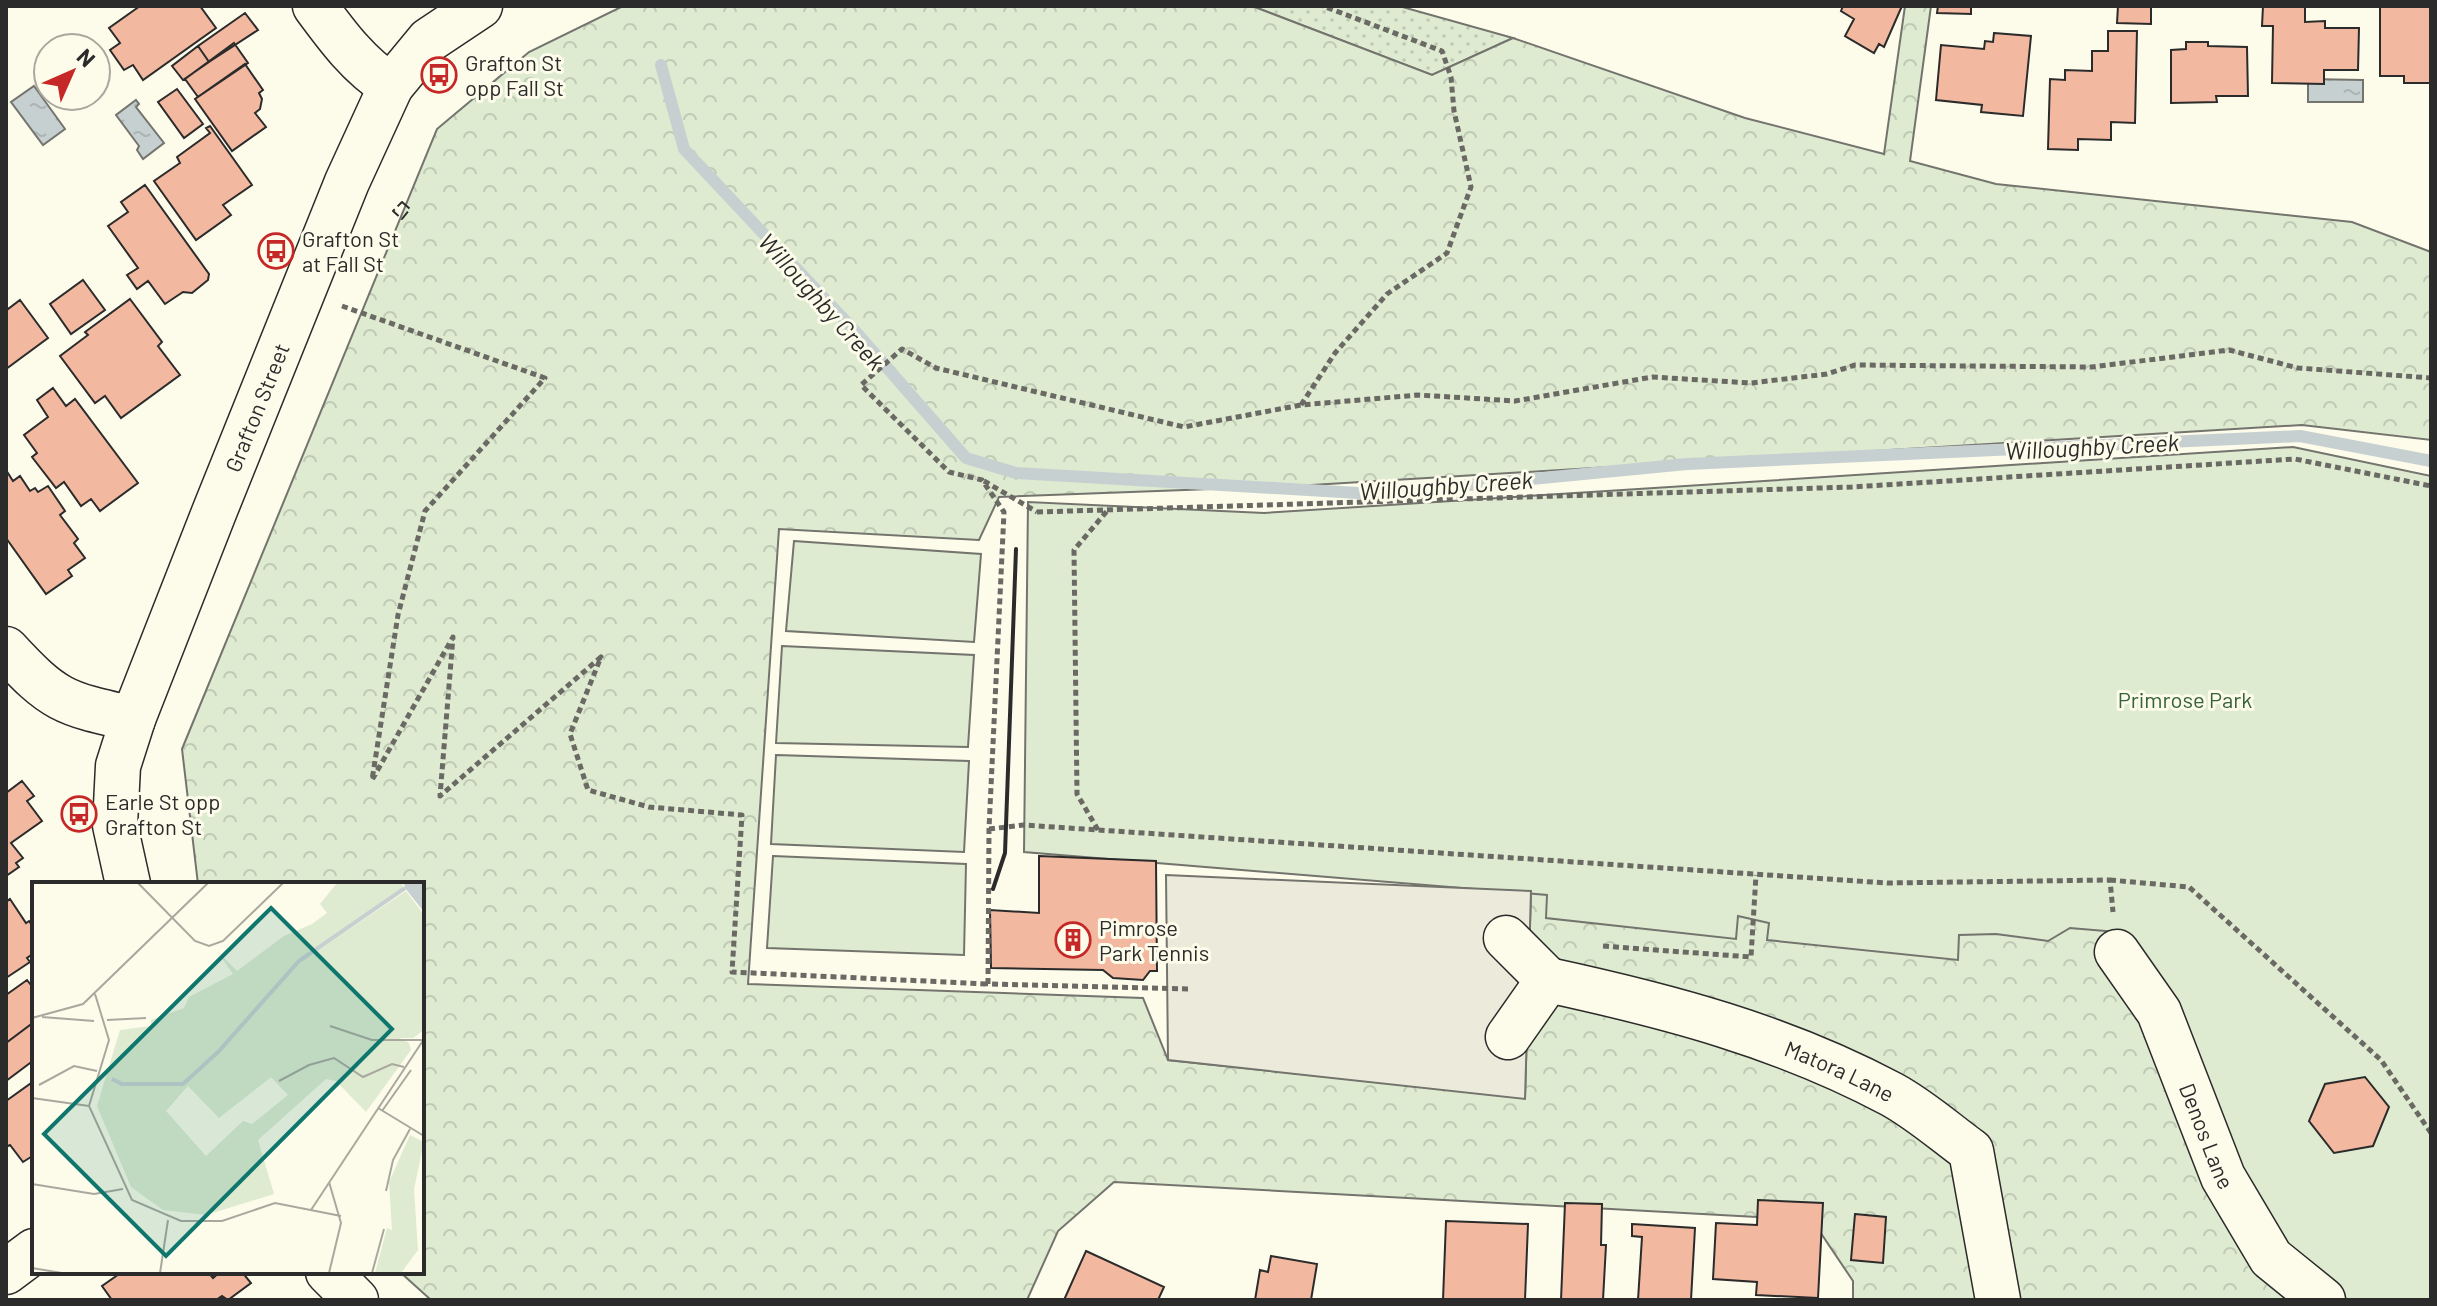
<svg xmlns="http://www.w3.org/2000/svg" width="2437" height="1306" viewBox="0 0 2437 1306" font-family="Barlow,sans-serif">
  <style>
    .grass { fill: url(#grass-dots); stroke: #74746e; stroke-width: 2 }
    .forest { fill: url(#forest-crowns); stroke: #74746e; stroke-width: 2 }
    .park { fill: #deebd1; stroke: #74746e; stroke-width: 2 }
    .parking { fill: #eceadb; stroke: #74746e; stroke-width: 2 }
    .water { fill: url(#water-ripples); stroke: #74746e; stroke-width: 2 }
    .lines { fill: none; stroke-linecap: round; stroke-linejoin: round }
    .stream { stroke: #c7d0d0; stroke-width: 12 }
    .building { fill: #f2b8a0; stroke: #2b2b2b; stroke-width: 2 }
    .minor-casing { stroke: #2b2b2b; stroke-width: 47 }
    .path { stroke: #6a6964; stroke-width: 5; stroke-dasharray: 6 4; stroke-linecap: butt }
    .minor { stroke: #fdfbea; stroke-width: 44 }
    .fence { stroke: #2b2b2b; stroke-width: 2; stroke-dasharray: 10 4; stroke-linecap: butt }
    .wall { stroke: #2b2b2b; stroke-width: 4 }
    .labels { text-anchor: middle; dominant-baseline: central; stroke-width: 6; stroke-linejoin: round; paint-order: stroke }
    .poi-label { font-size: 22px; fill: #2b2b2b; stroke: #fdfbea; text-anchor: start }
    .street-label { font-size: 22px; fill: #2b2b2b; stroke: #fdfbea }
    .park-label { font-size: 22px; fill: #34623c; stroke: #fdfbea }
    .water-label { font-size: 24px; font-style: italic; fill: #2b2b2b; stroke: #fdfbea }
    .inset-river { fill: none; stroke: #c7d0d0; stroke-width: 4 }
    .inset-road { fill: none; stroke: #a9a89e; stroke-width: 2 }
    .view { fill: #0f766e; fill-opacity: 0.15; stroke: #0f766e; stroke-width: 4 }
    .inset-edge { fill: none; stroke: #2b2b2b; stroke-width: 4 }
  </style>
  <defs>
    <pattern id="grass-dots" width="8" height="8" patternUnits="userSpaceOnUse" patternTransform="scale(2)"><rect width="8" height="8" fill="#deebd1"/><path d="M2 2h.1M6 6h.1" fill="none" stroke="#bfcab4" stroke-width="1.8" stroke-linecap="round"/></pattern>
    <pattern id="forest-crowns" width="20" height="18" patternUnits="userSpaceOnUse" patternTransform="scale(2)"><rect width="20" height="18" fill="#deebd1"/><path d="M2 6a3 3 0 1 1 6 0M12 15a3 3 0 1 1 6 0" fill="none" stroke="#bfcab4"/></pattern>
    <pattern id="water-ripples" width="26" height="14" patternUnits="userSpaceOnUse" patternTransform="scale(2)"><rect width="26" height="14" fill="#c7d0d0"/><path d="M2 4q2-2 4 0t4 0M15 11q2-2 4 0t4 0" fill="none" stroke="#abb3b3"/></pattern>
  </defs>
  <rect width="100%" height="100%" fill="#fdfbea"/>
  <path class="grass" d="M1252,6H1399L1513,38L1432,75Z"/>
  <path class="forest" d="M623,6H1252L1432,75L1513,38L1745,118L1884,154L1905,6H1931L1910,161L1996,184L2352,222L2431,252V440L2302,425L1295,486L999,497L979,540L779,529L748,984L1143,998L1168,1060L1525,1098L1531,891L2127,924L2363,1300H1853V1281L1812,1220L1114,1182L1058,1231L1027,1300H431L400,1272H422V884H198L182,749L437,129L529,52Z"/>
  <path class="park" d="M2293,447L2431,476V1300H2342L2264,1231L2117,932L2070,928L2048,941L1996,934L1959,935L1958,960L1767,940L1769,923L1738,916L1736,939L1546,918L1547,895L1024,852L1028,502L1264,513Z
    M794,541L981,554L974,642L786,631Z
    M782,646L974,655L968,747L776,743Z
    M776,755L969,761L964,852L771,844Z
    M773,856L966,864L964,955L767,948Z"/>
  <path class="parking" d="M1166,875L1531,891L1525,1099L1168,1060Z"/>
  <path class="water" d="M2308,79L2363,80V102H2308Z
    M34,86L65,129L43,145L11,102Z
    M136,100L139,104L136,107L164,143L143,159L137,150L139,146L116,115Z"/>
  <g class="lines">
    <path class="stream" d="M661,65L684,149L855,331L966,458L1016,473L1375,494L1687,464L2300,436L2431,461"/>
  </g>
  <path class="building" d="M140,6H200L216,28L143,80L133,65L124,70L110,50L120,43L109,28Z
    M1843,6H1902L1884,47L1879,44L1874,53L1845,36L1854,19L1841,11Z
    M1938,6H1971V14L1937,13Z
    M2118,6H2151V24L2117,23Z
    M2263,6H2305V22L2325,21V28H2359L2358,70H2324V84L2272,83L2273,26H2262Z
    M2380,6H2431V83H2404V76H2380Z
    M245,13L258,30L209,62L198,46Z
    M2108,31H2137L2135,123L2111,122V140L2078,139V150L2048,149L2050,79L2065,80V70L2092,71V51H2108Z
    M1994,33L2031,36L2023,116L1981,112L1982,105L1936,100L1941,45L1984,49L1985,41L1993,42Z
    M76,35L85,48H56Z
    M2186,42H2208V46L2247,47L2248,96H2216L2217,102L2171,103V50L2186,49Z
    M234,43L248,63L198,97L185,79Z
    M198,46L209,62L183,80L172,66Z
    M245,64L263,90L259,93L262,99L260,109L255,113L266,127L232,151L195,99Z
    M177,89L203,124L184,138L158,102Z
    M210,126L252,185L223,205L231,215L196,240L154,181L180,163L177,157L210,133L206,128Z
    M145,185L209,274L208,280L192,293L183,292L165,304L148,281L137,289L127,275L138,268L108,226L128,212L121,202Z
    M83,280L105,310L71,334L50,304Z
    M130,299L162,342L158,346L180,375L121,418L105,396L95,403L60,356L88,335L85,332Z
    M20,300L48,338L6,369V306L8,309Z
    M53,388L66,406L75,399L138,483L100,511L91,499L81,506L64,482L56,488L32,457L37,453L24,435L48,417L37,400Z
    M6,470L13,481L20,476L30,491L35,488L38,492L48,486L65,511L60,515L78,539L74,543L85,558L68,570L72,576L46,594L6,538Z
    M22,781L34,796L27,801L42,821L11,843L23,858L16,863L19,867L6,876V793Z
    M1039,856L1156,861L1157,971H1150L1143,980L1113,978L1103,970L991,968L990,910L1039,913Z
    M10,899L26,923L29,921L34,928V953L27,958L30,962L6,978V902Z
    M27,980L34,989V1022L6,1043V995Z
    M34,1022V1060L6,1081V1043Z
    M2365,1077L2389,1107L2373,1146L2334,1153L2309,1121L2325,1084Z
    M34,1081V1155L23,1162L10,1145L6,1147V1101Z
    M1758,1200L1823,1203L1818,1298L1756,1295L1757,1282L1713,1279L1716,1223L1757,1225Z
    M1565,1203L1602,1204L1601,1245H1606L1603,1300H1561Z
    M1855,1214L1886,1217L1883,1263L1851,1260Z
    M1446,1221L1528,1224L1525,1300H1443Z
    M1632,1224L1695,1228L1691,1300H1638L1642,1237L1632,1236Z
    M1086,1251L1164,1287L1158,1300H1064Z
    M1271,1256L1317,1264L1311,1300H1255L1260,1270L1268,1272Z
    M122,1272H208L213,1278L220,1272H242L251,1283L228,1300L222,1296L216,1300H112L102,1286Z"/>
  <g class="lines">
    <defs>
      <g id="minor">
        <path d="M315,6C337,36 359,66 391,86"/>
        <path d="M6,649C55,702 63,703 133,719"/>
        <path id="s1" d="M128,884L115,825L118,766L133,719L215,510L347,182L391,86L429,40L480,6"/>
        <path d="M1506,938L1548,980"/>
        <path id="s2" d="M2117,952L2159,1012L2223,1177L2271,1258L2323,1300"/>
        <path id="s3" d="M1548,980C1668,1006 1782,1036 1891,1094C1919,1109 1945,1132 1971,1151L1998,1300"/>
        <path d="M1508,1037L1548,980"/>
        <path d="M6,1272L34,1251"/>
        <path d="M328,1272L356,1300"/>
      </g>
    </defs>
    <use href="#minor" class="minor-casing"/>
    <path class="path" d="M342,306L545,378L425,511L398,615L372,780L453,637L440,796L601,657L570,734L588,790L649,807L742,815L732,972L988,984
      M1301,405L1335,353L1387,294L1447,253L1471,187L1454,111L1451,77L1442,51L1323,6
      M984,481L1037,512
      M1037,512L1852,487L2295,459L2431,486
      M989,829L1024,825L1887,883L2110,880L2113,912
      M1098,830L1077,794L1074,550L1107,511
      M2110,880L2189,887L2381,1060L2431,1133
      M1603,946L1751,957L1756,875
      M1188,989L988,984L989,829L1004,512L982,480L949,472L861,385L902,349L936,368L1184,427L1301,405L1418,395L1515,401L1652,377L1751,383L1827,374L1855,365L2092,367L2229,350L2298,368L2431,378"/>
    <use href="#minor" class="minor"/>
    <path class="fence" d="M402,202L410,209L402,219L393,211Z"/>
    <path class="wall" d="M993,889L1005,853L1016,549"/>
  </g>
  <defs>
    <symbol id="bus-ring" viewBox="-11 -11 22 22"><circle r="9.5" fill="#fdfbea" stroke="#c62828" stroke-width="1.5"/><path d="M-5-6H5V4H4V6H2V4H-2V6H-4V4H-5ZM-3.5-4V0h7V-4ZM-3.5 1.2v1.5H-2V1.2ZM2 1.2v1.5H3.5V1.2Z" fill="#c62828"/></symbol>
    <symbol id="building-ring" viewBox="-11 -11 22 22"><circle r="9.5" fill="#fdfbea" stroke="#c62828" stroke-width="1.5"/><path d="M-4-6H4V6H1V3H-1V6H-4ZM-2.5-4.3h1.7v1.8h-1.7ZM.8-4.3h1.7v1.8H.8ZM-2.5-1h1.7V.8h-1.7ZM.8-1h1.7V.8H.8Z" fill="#c62828"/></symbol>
  </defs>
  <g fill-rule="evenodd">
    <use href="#bus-ring" x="419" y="55" width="40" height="40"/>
    <use href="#bus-ring" x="256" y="231" width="40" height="40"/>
    <use href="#bus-ring" x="59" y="794" width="40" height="40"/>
    <use href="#building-ring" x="1053" y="920" width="40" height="40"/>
  </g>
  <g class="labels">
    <g class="poi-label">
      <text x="465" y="62">Grafton St<tspan x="465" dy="25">opp Fall St</tspan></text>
      <text x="302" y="238">Grafton St<tspan x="302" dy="25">at Fall St</tspan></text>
      <text x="105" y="801">Earle St opp<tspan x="105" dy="25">Grafton St</tspan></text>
      <text x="1099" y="927">Pimrose<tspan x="1099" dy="25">Park Tennis</tspan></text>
    </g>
    <g class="street-label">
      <text stroke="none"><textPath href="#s1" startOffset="504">Grafton Street</textPath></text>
      <text stroke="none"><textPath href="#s3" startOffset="306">Matora Lane</textPath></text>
      <text stroke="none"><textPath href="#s2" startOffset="206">Denos Lane</textPath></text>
    </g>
    <g class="park-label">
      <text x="2185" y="699">Primrose Park</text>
    </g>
    <g class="water-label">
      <text transform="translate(822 301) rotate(48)">Willoughby Creek</text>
      <text transform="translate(2092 446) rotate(-3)">Willoughby Creek</text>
      <text transform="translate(1446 485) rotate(-4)">Willoughby Creek</text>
    </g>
  </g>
  <g transform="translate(32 882)">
    <rect width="392" height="392" fill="#fdfbea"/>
    <path d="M305,1H370L371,7L266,78L134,229L174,274L211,239L220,242L256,213L237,193L296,140L362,153L377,161L379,168L334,230L304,199L294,197L226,258L242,312L174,333L131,328L99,305L65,224L88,148L119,144V138L152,126L157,115L201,92L185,69L205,89L252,54L280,42L295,31L288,22Z" fill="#deebd1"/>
    <path d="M374,9L392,33V148L381,156H337L296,142L284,160L187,236L155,203L267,81ZM378,253L392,260L382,307L386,368L369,391H343L355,346L360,348L357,300Z" fill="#deebd1"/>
    <path d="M372,1H392V30L373,6Z" fill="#c7d0d0"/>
    <path class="inset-river" d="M80,197L90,202H151L186,170L267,79L373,6"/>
    <path class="inset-road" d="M106,1L163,59L177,64L191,59L251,1M63,112L77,158L57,224L100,318L149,339H190L243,321L309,334M10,135L62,139M0,136L51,122L176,1M75,138L114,136M298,144L340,158H391M247,199L277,183L302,176L331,195L360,182L372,185M7,203L42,184L65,189M0,216L57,224M346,226L392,254M350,229L379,188M0,302L62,312L91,307M354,309L361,278L378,247M279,328L392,157M0,386L30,391M128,391L136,338M297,391L309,341L297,300M340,391L352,347"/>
    <path class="view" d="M239,26L360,147L134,374L12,252Z"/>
    <rect width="392" height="392" class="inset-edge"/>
  </g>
  <rect width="2437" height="1306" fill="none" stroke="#2b2b2b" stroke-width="16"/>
  <g transform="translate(72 72) rotate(45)"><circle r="38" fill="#fdfbea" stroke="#a9a89e" stroke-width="2"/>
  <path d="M0-6L14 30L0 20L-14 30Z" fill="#c62828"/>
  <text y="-12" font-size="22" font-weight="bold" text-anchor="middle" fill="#2b2b2b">N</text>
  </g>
</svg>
